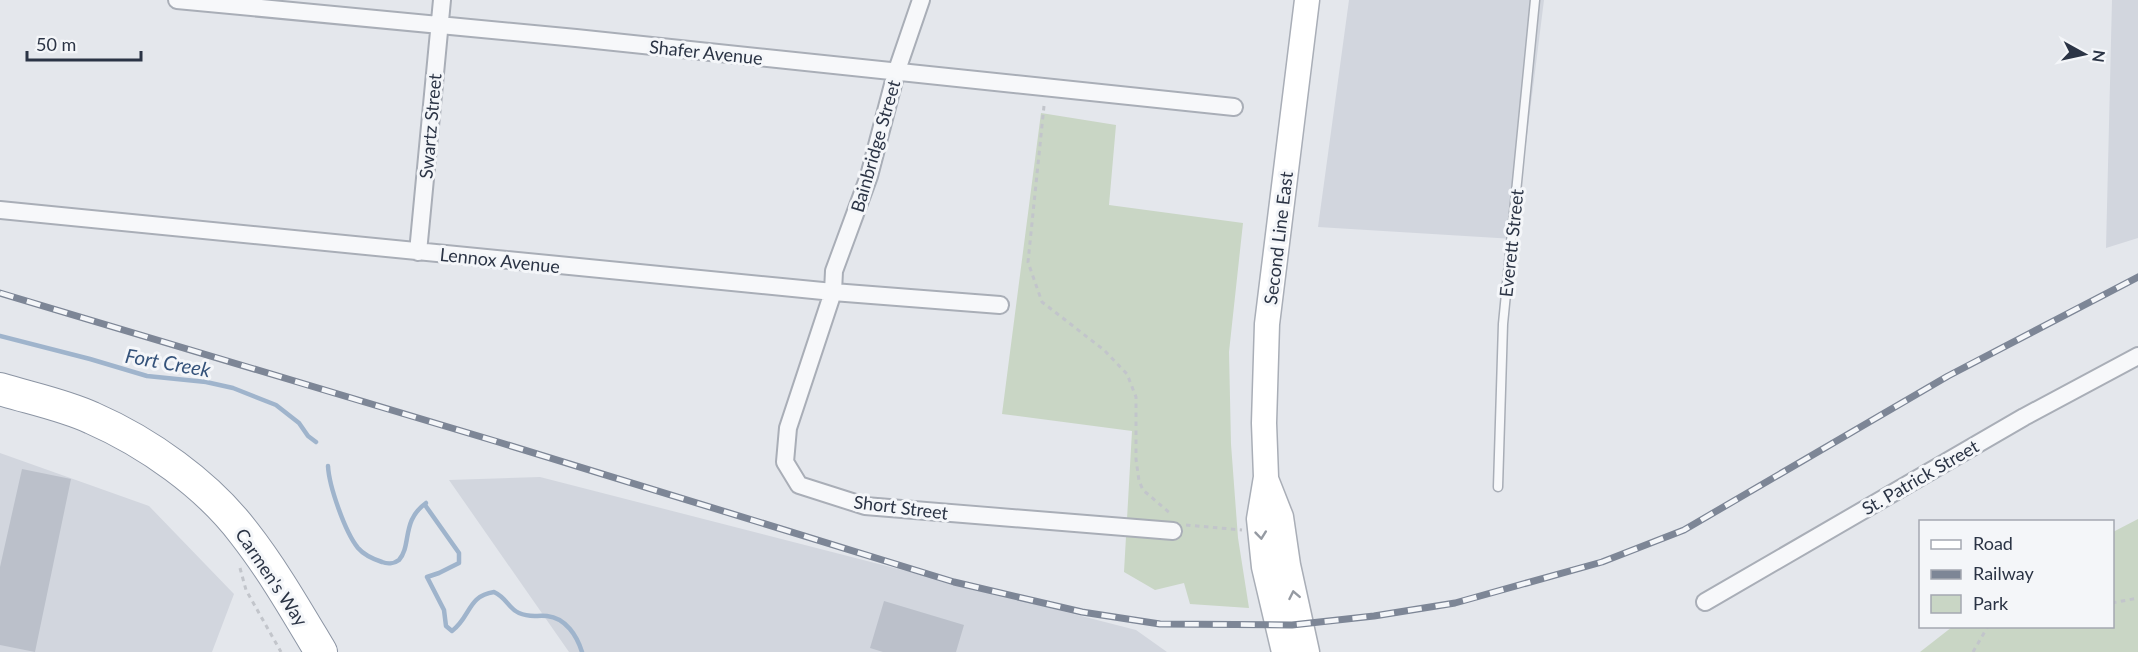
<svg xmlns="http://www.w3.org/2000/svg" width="2138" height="652" viewBox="0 0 2138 652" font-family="Lato,sans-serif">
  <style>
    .built { fill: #d2d6de }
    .green { fill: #c9d6c5 }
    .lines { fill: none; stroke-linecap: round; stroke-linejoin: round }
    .stream { stroke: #9fb4cc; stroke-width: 4.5 }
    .building { fill: #bbc0ca }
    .lane-casing { stroke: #a9aeb7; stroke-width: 11 }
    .street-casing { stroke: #a9aeb7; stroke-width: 20 }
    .secondary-casing { stroke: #a9aeb7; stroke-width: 27 }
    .highway-casing { stroke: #8b94a3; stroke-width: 34 }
    .path { stroke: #c2c5cb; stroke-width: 3; stroke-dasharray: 4.5 4.5; stroke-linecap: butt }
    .lane { stroke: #f7f8fa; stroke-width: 8 }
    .street { stroke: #f7f8fa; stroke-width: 16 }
    .secondary { stroke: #fff; stroke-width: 24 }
    .highway { stroke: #fff; stroke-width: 32 }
    .rail-casing { stroke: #7d8696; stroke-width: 7 }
    .rail { stroke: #f4f6f9; stroke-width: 4.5; stroke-dasharray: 14; stroke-linecap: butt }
    .oneway { stroke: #959aa2 }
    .labels { text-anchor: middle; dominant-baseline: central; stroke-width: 6; stroke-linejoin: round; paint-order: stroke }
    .street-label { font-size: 18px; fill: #2b3445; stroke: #f4f6f9 }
    .water-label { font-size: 20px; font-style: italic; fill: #34527a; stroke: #f4f6f9 }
  </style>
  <rect width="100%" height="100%" fill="#e4e7ec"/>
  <path class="built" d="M1349,0H1544L1514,239L1318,227Z
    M2112,0H2138V238L2106,248Z
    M0,453L149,506L234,594L212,652H0Z
    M540,477L1136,630L1167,652H569L449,480Z"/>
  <path class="green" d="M1041,113L1116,125L1109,205L1243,223L1229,352L1231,444L1238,538L1249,608L1190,604L1184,583L1155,590L1124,572L1132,431L1002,414Z
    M2138,519V652H1920L1952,627L2112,626L2113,532Z"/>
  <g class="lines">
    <path class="stream" d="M0,336L90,359L147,376L206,382L233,388L276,405L299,423L308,436L316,442
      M328,466C329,486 345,532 358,548C364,555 373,559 382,562C387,564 394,564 399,560C412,545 401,521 426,503L425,505L459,553V563L439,573L427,577L444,610L446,626L452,631C471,617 467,596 494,592C507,598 508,608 519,613C530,618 536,615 547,616C566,618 577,636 582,652"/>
  </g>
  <path class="building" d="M22,469L71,479L35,652L0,645V567Z
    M884,601L964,625L956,652H883L870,648Z"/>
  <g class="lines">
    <defs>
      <path id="lane" d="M1498,487L1503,324L1535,0"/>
      <path id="street" d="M177,0L576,38L1234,107
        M921,0L896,73L869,176L834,271L833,292L788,428L785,462L799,485L865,506L1173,531
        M0,210L833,292L1000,305
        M418,252L442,0
        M1705,602L2024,417L2138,356"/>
      <path id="secondary" d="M1266,479L1281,517L1288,565L1307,652
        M1284,652L1264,567L1259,519L1266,477L1264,423L1267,324L1307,0"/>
      <path id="highway" d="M0,389C29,398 64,405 92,418C147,442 207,484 244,533C273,570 297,612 321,652"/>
    </defs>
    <use href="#lane" class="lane-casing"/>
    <use href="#street" class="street-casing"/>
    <use href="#secondary" class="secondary-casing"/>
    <use href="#highway" class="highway-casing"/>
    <path class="path" d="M1044,106L1028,262L1042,302L1104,350L1127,374L1136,397V459L1139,481L1143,490L1171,514
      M1186,525L1242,530
      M240,568L246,590L281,652
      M2112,603L2138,598
      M1973,652L1988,626"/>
    <use href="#lane" class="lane"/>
    <use href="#street" class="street"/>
    <use href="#secondary" class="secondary"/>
    <use href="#highway" class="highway"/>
    <defs>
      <path id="rail" d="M0,293L495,441L954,582L1082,612L1160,624L1292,625L1374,616L1455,603L1602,562L1684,530L1948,376L2138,277"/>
    </defs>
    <use href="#rail" class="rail-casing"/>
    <use href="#rail" class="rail"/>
  </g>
  <defs><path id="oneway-chevron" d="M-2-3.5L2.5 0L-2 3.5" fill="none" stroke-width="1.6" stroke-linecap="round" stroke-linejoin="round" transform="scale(1.5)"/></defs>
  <g class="oneway">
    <use href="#oneway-chevron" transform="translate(1261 535) rotate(84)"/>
    <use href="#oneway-chevron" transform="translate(1294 595) rotate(-101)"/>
  </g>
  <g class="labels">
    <g class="street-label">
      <text transform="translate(706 52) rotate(6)">Shafer Avenue</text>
      <text transform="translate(430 126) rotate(-85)">Swartz Street</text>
      <text transform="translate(875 146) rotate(-74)">Bainbridge Street</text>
      <text transform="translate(1278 238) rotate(-83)">Second Line East</text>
      <text transform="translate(1511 243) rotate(-84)">Everett Street</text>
      <text transform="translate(500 260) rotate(6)">Lennox Avenue</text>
      <text transform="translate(1920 477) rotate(-30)">St. Patrick Street</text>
      <text transform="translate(901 507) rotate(7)">Short Street</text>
      <text transform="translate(272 577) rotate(56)">Carmen's Way</text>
    </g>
    <g class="water-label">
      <text transform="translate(168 362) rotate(10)">Fort Creek</text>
    </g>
  </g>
  <rect x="1919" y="520" width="195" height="108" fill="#f4f6f9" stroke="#a4a8b1" stroke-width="1.5"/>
  <rect x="1931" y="540" width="30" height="9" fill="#ffffff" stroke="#a4a8b1" stroke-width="1.5"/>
  <text x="1973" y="550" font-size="18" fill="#2b3445">Road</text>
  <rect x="1931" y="570" width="30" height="9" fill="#7d8696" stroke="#a4a8b1" stroke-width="1.5"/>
  <text x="1973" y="580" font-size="18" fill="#2b3445">Railway</text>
  <rect x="1931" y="595" width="30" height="18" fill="#c9d6c5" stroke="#a4a8b1" stroke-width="1.5"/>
  <text x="1973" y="610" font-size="18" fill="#2b3445">Park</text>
  <g transform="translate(2084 54) rotate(98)" stroke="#f4f6f9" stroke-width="4.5" paint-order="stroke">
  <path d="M0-4.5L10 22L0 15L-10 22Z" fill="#2b3445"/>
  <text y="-9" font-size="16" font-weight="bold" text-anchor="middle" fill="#2b3445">N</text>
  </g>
  <path d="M27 51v9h114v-9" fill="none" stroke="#2b3445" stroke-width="3"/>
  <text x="36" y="51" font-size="18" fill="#2b3445" stroke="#f4f6f9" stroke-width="4.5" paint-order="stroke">50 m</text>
</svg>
